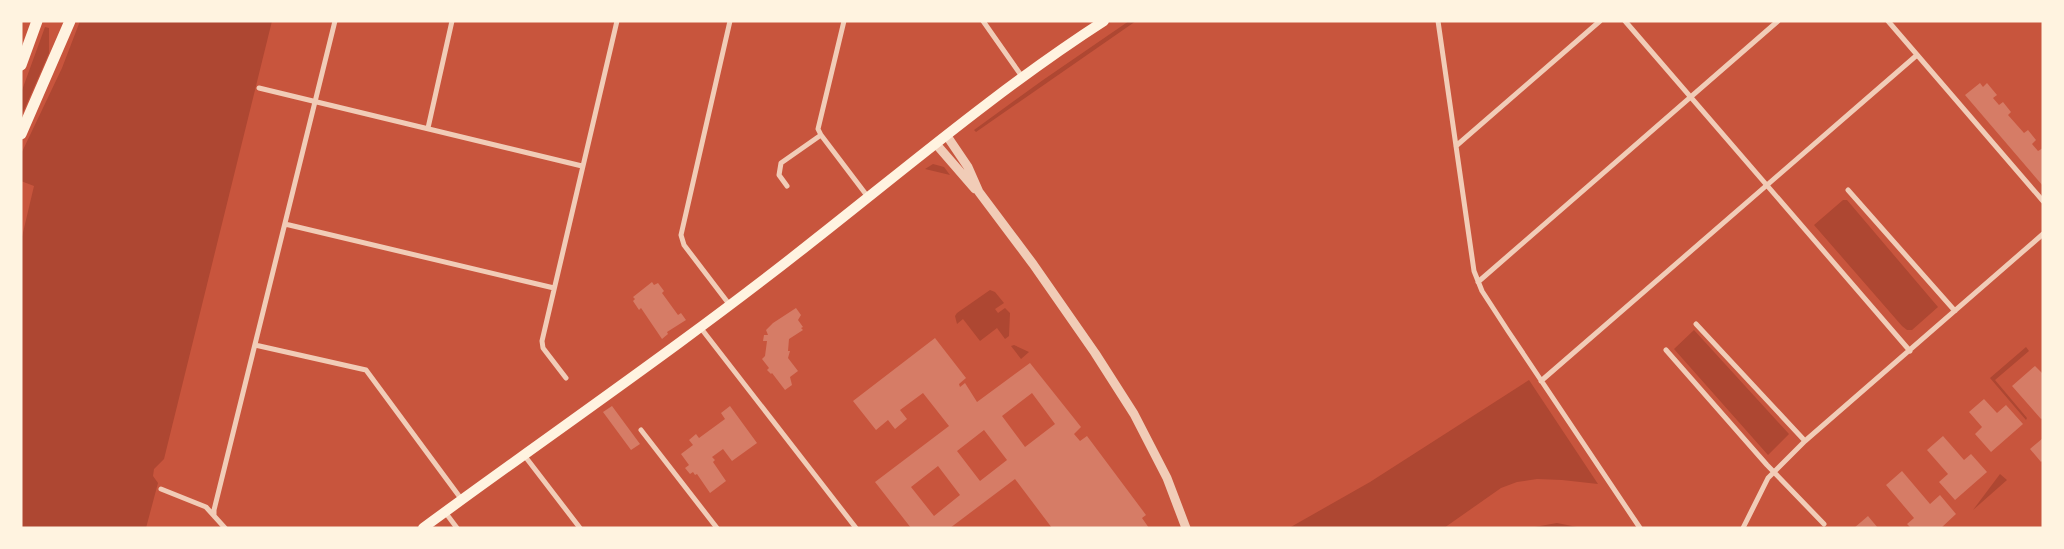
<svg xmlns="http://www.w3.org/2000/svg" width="2064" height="549" viewBox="0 0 2064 549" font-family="Roboto,sans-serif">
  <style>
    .green { fill: #ae4732 }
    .building { fill: #d67c66; fill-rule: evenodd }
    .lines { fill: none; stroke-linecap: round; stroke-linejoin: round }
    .minor { stroke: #f1ccb7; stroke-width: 5 }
    .tertiary { stroke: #f1ccb7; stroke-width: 9 }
    .primary { stroke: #fff3e0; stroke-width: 10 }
    .trunk { stroke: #fff3e0; stroke-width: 11 }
  </style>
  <rect width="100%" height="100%" fill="#c8553d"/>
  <path class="green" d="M80,21H272L164,459L154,469L153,476L158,483L146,528H21V241L34,186L21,181V154L62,68Z
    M1129,21H1136L976,132L974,130L1043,80Z
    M45,27L49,28V53L21,117V93Z
    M933,164L944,167L950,175L925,169Z
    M1843,200H1847L1938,307L1912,330H1907L1902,326L1814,225Z
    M990,290L995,292L1004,303L995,309L998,313L1005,308L1010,313L1009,336L1005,339L997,328L980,341L963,319L957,324L955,316L957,313Z
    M1694,330L1789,434L1768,455L1674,349Z
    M1014,345L1029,352L1021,359L1011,346Z
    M2026,347L2029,351L1995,380L2027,418L2026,420L1990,378Z
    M1529,380L1598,484L1562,480L1537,479L1517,482L1501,488L1444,528H1289L1370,482Z
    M2000,474L2007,480L1973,510Z
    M1557,523L1582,528H1529Z"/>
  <path class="building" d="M1980,83L1983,87L1987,83L1997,95L1993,98L1999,105L2003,102L2011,112L2008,115L2024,133L2028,130L2036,140L2032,144L2038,151L2043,148V186L1965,95Z
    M652,282L654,285L658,283L664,291L662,293L678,315L681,313L686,320L667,332L668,334L662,339L641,308L639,310L633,301L635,299L633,297Z
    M796,308L801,315L798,320L803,327L801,328L803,330L789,339L788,351H790L788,358L798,371L790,377L792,385L785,390L772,373L771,374L767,370L769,368L762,359L765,356L767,341H763L764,335H768L766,330L773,323Z
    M935,338L966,378L959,384L960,387L965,383L977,402L1030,363L1081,427L1074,434L1080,441L1087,436L1146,515L1142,518L1149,528H1052L1015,479L950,528H911L875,482L949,426L923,393L900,410L907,419L895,429L888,420L876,430L853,401ZM1032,393L1055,424L1025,447L1002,416ZM984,430L1007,460L980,481L957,451ZM938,466L960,495L934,516L911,487Z
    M2035,366L2043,374V418L2041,419L2012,386Z
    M1984,399L1997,413L2006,405L2023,424L1991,452L1975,434L1982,427L1969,412Z
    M612,406L640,444L631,450L603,412Z
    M730,406L757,443L732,461L723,449L712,457L715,460L713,462L726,481L710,493L697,474L695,475L693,472L690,474L685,468L689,465L681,454L693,445L689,440L696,434L699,438L725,419L721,413Z
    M1943,436L1964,460L1971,454L1987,472L1955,500L1939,482L1948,474L1927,450Z
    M2043,438V460L2041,462L2030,449Z
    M1902,471L1930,504L1940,495L1956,514L1941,528H1911L1907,524L1914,518L1886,485Z
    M1868,516L1878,528H1854Z"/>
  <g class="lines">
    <path class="minor" d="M844,21L818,129L821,135L868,197
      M983,21L1023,78
      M1438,21L1474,271L1482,291L1508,331L1640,528
      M1625,21L1910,351
      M1888,21L2043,201
      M259,88L582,166
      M428,128L452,21
      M1456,146L1600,21
      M787,186L779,175L781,163L821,135
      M1848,190L1955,311
      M285,224L554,288
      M1478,282L1778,21
      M729,304L684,245L681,235L730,21
      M1696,324L1805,441
      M700,327L856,528
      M255,345L366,370L462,500
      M1666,350L1767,465L1824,524
      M566,378L543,348L542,341L617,21
      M1541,381L1917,55
      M641,430L717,528
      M524,455L580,528
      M161,489L206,507L225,528
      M445,512L457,528
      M214,516V510L335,21
      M1743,528L1768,478L1805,441L2043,234"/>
    <path class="tertiary" d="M947,136L968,167L979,192L1033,264L1095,353L1134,414L1167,478L1186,528
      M936,144L975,189"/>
    <path class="primary" d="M423,528C551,434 683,344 808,245C905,169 1000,88 1104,21"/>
    <path class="trunk" d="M21,65L37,21
      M21,134L70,21"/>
  </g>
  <rect width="2064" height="549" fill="none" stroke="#fff3e0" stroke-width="45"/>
</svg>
